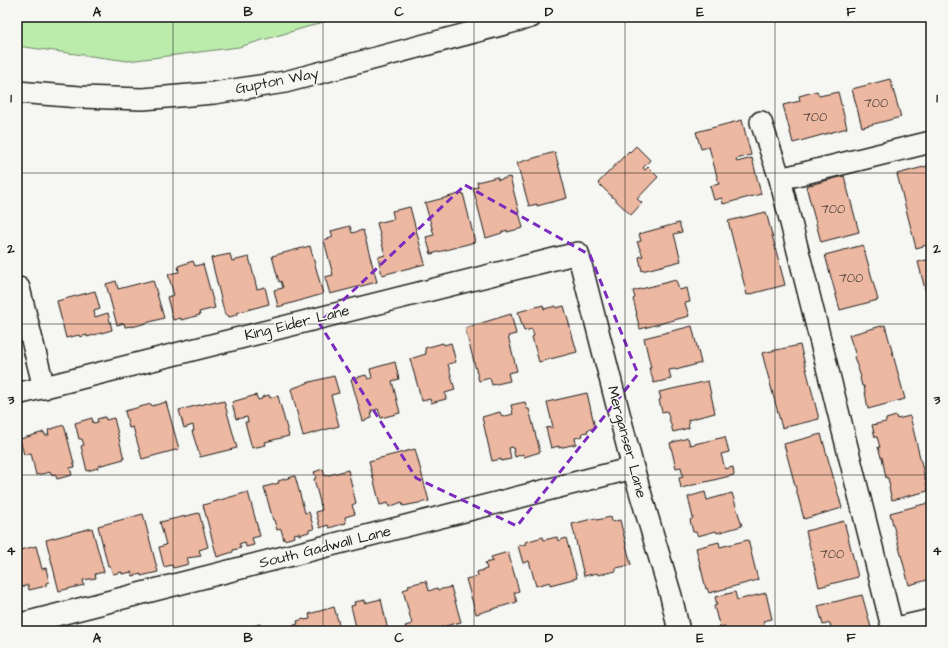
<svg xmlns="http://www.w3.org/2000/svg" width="948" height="648" viewBox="0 0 948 648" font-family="'Architects Daughter',sans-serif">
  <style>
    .green { fill: #bbecac; stroke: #6c8464 }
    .building { fill: #edb8a1; stroke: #1c1c1c }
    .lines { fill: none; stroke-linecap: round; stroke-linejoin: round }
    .minor-casing { stroke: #1c1c1c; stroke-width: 24 }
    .minor { stroke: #f6f6f2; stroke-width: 21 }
    .marked { fill: none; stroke: #7b2cbf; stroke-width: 3; stroke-dasharray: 8 5; stroke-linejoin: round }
    .grid { fill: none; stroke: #1c1c1c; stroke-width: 1; stroke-opacity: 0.55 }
    .labels { text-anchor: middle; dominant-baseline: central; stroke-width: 3.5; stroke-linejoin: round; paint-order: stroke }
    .number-label { font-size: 13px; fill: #50433d }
    .street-label { font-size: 15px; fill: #1c1c1c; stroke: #f6f6f2 }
    .neatline { fill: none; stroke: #1c1c1c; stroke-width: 1.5 }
    .grid-label { font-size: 13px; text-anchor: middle; font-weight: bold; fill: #1c1c1c }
  </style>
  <rect width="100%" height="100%" fill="#f6f6f2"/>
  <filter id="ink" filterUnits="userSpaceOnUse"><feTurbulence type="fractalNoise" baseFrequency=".025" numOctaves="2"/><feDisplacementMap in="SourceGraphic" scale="8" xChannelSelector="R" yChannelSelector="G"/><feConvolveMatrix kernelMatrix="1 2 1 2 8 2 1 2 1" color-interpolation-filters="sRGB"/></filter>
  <g filter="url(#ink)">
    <path class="green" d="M17,17H341L239,47L128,61L17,46Z"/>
    <path class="building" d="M890,79L901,117L862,127L852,89Z
      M817,91L819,96L838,92L847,128L793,143L783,105L800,101L799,96Z
      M742,120L751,155L736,159L737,162L752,158L761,194L723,204L722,198L714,200L710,186L719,184L709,147L701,149L696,132Z
      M636,146L650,160L643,168L645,170L648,167L658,177L637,199L642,203L631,215L598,183L629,151L630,152Z
      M555,152L567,198L537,206V204L529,206L517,163Z
      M931,165V203H930L931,207V244L916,248L897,174Z
      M844,176L859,232L821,242L806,186Z
      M497,177L498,180L510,177L523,228L507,232V230L502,232V233L486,238L473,188L478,187L477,182Z
      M463,193L475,242L431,254L426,237L434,235L425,203Z
      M410,207L425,264L382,275L378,257L385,255L377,223L394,219L392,211Z
      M766,212L785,285L747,295L728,221Z
      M679,223L682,232L674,234L681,261L642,271L639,257L643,256L637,242L641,241L639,234Z
      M350,226L352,233L363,230L377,282L330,294L325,277L333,275L324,240L333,237L331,231Z
      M863,245L878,300L840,310L825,255Z
      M310,246L323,294L278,307L274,290L283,288L281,281L279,282L272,256Z
      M230,254L232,261L249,257L257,289L265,287L269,304L236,313L237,315L229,317L228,315H225L211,258Z
      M931,259V312L918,262Z
      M193,261L195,266L203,264L215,308L199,312L200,315L181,320V318L173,320L167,297L174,295L168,274L179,272L178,266Z
      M153,280L164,318L132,327V326L125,327L124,323L117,325L106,284L116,281L118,289Z
      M676,280L679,290L687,288L690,302L685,303L689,316L640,329L636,314H637L633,299L635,298L633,291Z
      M95,291L100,309L94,311L95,317L108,313L112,330L87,337V335L80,337L79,335L66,338L57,301Z
      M543,305L544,309L556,306V308L564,306L577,352L539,362L532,337L534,336L532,329L524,331L518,312Z
      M511,314L516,334L508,336L517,371L508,373L510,381L492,385L490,378L479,381L465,328Z
      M885,325L905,399L868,409L864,386H862L860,378L861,377L854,357L856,356L849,335Z
      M692,326L701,363L676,370L675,369L669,370L671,379L654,383L649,368H651L644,338Z
      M443,343L444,345L451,343L456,362L448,364L455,390L445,393L446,399L431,403L430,399L422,401L410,359L426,354L425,348Z
      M800,345L819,419L782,428L762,353Z
      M395,362L399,379L392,381L400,413L381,418L378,409L371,411L372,418L363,421L351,379L366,375L368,379L372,378L370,369Z
      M334,376L339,393L331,395L339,426L303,436L291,389L310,382Z
      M708,381L715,413L688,420L689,428L673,432L667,411L662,412L659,400L661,399L659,392Z
      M587,393L595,428L587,430L588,432L582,433L583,436L575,438L576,444L559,448V446L551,448L546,428L553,427L547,402Z
      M256,395L258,400L262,399V397L269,395L270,398L278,396L289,436L265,442L266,445L252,448L245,422H248L247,417L236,419L232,402Z
      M216,401V403L224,401L237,448L200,457L192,431H194L193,425L184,428L179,410Z
      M166,402L179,449L142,459L133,427L129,428L125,411L151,404L152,406Z
      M525,402L527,409H529L540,452L524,457L523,454L515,457L513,447L509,448L511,459L501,461V459L492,461L482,417L500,412L502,417L513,414L511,405Z
      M896,416L897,419L910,416L928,491L892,500L889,488L890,487L888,478H886L882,457H881L878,447H880L877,437H875L872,425L886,422V419Z
      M105,417L106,420L114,418L124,459L98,466V468L87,471L81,446L84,445L82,439H79L75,423L92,418L93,423L98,422L97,419Z
      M64,425L75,467L70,468L72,475L57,479L55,474L51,475V472L36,475L31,453L24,455L20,439L44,432L45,435H49L48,430Z
      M821,434L842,508L804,519L784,444Z
      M725,437L729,452L721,454L725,469L733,467L734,475L681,488L679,478L683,477L681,467L676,468L670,443L688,438L690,445Z
      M415,449L429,501L403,506L402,502L389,507L388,503L380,505L369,461Z
      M323,469L325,476L348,470L356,503L352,505L355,514L345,517L346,523L329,528L328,525L320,528L316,512L322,510L314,479L316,478L314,472Z
      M295,476L305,513L309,512L314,529L309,530V532L299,535V533L294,534L295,537L284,540L281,529L277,530L274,520H273L264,487L279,483L278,481Z
      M248,492L260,536L252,538L254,545L246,547L245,542L239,544L241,548L233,550V552L217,557L203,505Z
      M705,492L707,500L732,493L742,526L717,533L716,531L698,536L696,532H693L690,520L693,518L688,497Z
      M928,503L931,514V579L909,585L890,513Z
      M199,513L208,547L199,550L201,556L187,558L189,564L173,568L172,565L164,567L159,547L166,545L160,522Z
      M143,514L158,572L141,576V574L133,576L132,572L122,574V572L113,574L110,566H108L98,526Z
      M611,517L612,522L620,520L631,565L616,568V571L598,575L597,573L584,576L572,524L596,518L597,520Z
      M844,521L858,577L819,587L806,531Z
      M92,528L104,572L95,574L96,578L83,580L84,585L59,591L46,540Z
      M543,537L544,540L557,537L558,541L566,538L577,578L550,585V582L536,586L529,561L523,563L518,546L526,544L525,542Z
      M748,540L758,580L709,593L707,588L706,589L696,548L719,542L720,547Z
      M36,546L42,569L46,568L49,582L46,583V586L29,590L28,585L17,588V551Z
      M508,552L519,591L514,593L517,602L476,614L466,579L478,576L477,572L487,569L485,563L493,561L491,557Z
      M426,581L429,591L437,588L438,590L451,587L461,622L427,631H407L405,626L412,624L403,590L409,588L408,585Z
      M735,592L737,600L766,593L772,619L763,621L765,631H718L725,628V626L720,627L719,621H718L714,606L717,605L715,597Z
      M862,595L872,631H832L830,623L823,625L818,606Z
      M381,599L388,631H357L351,606L355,605L354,602L365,600V603Z
      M334,607L341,631H291L290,626L298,624L297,621L304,619L305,620L310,619L309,614Z
      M260,624L262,631H243V629Z
      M645,625L646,631H620L627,629Z"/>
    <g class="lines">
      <defs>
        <path id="minor" d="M17,92L80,97L143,99L214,93L285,82L531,17
          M761,122L780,179L893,631
          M780,179L931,142
          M19,288L44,388
          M17,394L578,253L633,468L671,596L679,631
          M17,625L633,468
          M892,629L931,620"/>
      </defs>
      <use href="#minor" class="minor-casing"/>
      <use href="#minor" class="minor"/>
    </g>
  </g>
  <path class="marked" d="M465,185L590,255L638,374L517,526L416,478L319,323Z"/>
  <path class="grid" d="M173,17V631M323,17V631M474,17V631M625,17V631M775,17V631M17,173H931M17,324H931M17,475H931"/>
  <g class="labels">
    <g class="number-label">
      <text x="876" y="103">700</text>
      <text x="815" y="117">700</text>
      <text x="833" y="209">700</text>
      <text x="851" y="278">700</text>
      <text x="832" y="554">700</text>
    </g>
    <g class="street-label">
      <text transform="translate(277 81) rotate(-11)">Gupton Way</text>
      <text transform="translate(297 323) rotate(-14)">King Eider Lane</text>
      <text transform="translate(627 442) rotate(75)">Merganser Lane</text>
      <text transform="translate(325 547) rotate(-14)">South Gadwall Lane</text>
    </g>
  </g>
  <rect width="948" height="648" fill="none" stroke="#f6f6f2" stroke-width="44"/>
  <rect x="22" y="22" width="904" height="604" class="neatline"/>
  <g class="grid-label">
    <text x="97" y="16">A</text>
    <text x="248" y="16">B</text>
    <text x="399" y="16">C</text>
    <text x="549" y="16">D</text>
    <text x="700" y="16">E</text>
    <text x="851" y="16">F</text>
    <text x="11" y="102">1</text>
    <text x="937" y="102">1</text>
    <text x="11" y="253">2</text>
    <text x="937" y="253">2</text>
    <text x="11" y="404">3</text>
    <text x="937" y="404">3</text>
    <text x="11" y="555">4</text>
    <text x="937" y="555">4</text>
    <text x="97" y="642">A</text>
    <text x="248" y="642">B</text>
    <text x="399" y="642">C</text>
    <text x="549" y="642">D</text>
    <text x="700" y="642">E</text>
    <text x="851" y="642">F</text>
  </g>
</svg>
